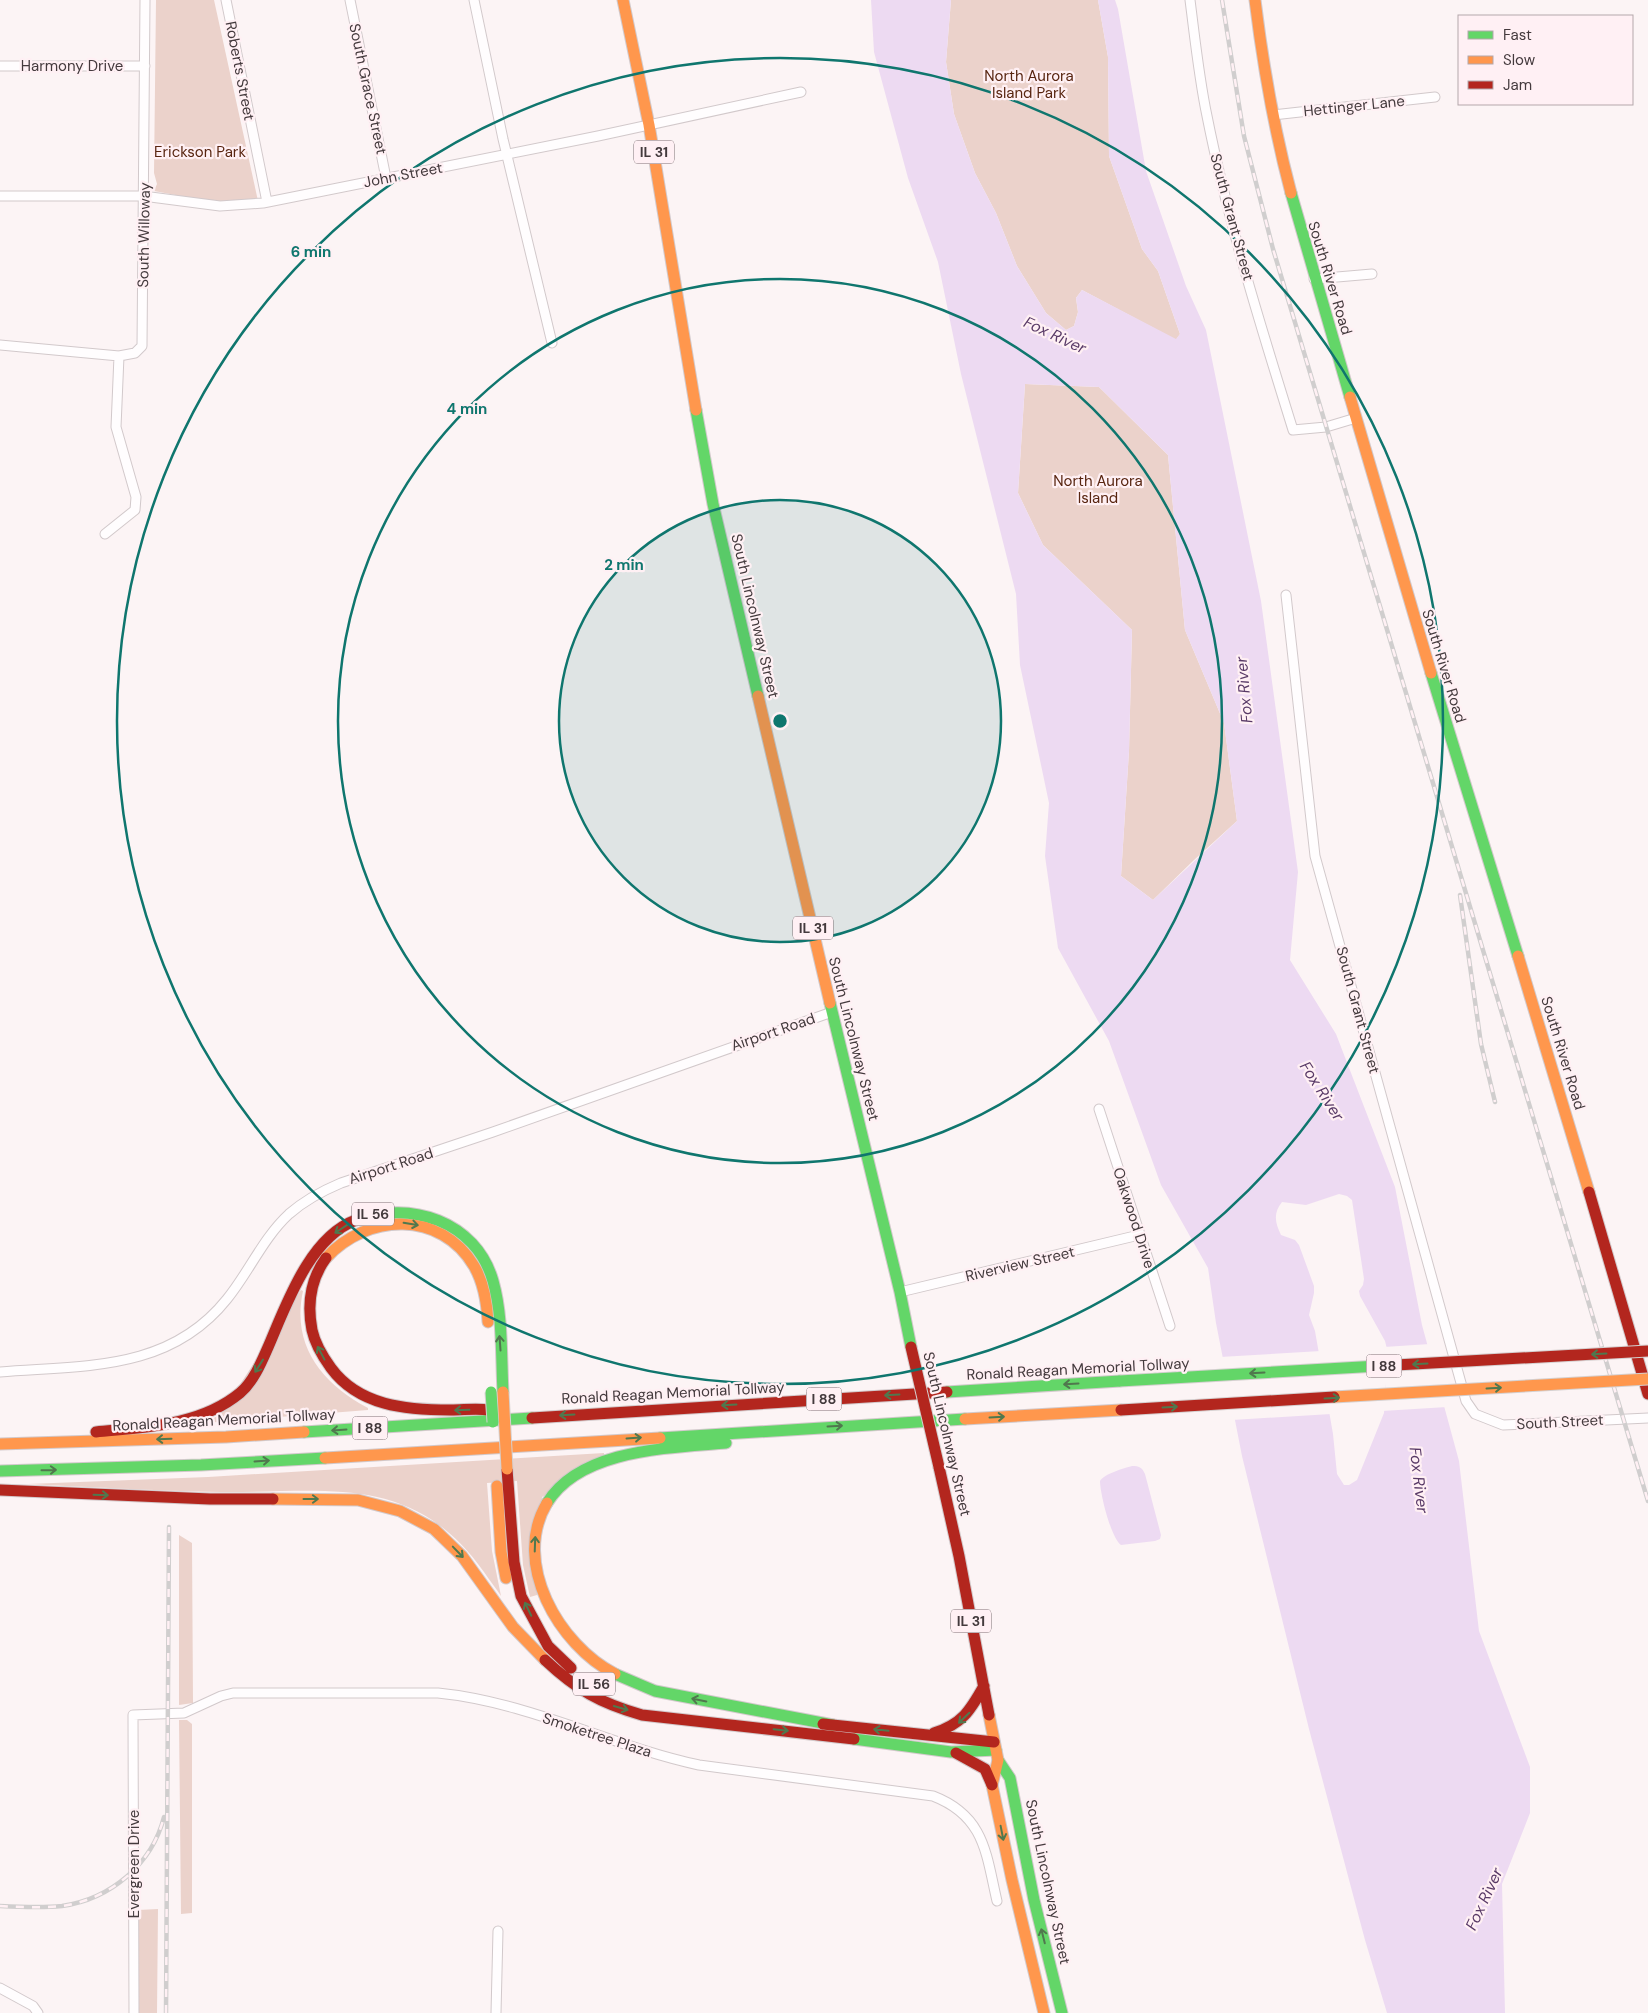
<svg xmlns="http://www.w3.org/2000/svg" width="1648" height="2013" viewBox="0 0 1648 2013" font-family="'DM Sans',sans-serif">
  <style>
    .green { fill: #ebd2cb }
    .water { fill: #eddaf2; fill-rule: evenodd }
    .pier { fill: #fcf4f5 }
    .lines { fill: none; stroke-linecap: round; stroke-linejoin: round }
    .street-casing { stroke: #d2c9cb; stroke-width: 11 }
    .fast-casing { stroke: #d2c9cb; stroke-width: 13 }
    .slow-casing { stroke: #d2c9cb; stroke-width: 13 }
    .jam-casing { stroke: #d2c9cb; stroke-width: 13 }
    .street { stroke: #fffdfe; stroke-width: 9 }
    .fast { stroke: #63d668; stroke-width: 11 }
    .slow { stroke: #ff974d; stroke-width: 11 }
    .jam { stroke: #b3261e; stroke-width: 11 }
    .rail-casing { stroke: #d0cece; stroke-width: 4.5 }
    .rail { stroke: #fff0f4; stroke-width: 2.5; stroke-dasharray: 8; stroke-linecap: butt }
    .fast-bridge-casing { stroke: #d5d0d0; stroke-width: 13; stroke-linecap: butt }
    .slow-bridge-casing { stroke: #d5d0d0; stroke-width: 13; stroke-linecap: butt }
    .jam-bridge-casing { stroke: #d5d0d0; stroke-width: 13; stroke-linecap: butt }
    .fast-bridge { stroke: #63d668; stroke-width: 11 }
    .slow-bridge { stroke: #ff974d; stroke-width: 11 }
    .jam-bridge { stroke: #b3261e; stroke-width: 11 }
    .oneway { stroke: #50784e }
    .ring { fill: none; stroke: #0f766e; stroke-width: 2.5 }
    .labels { text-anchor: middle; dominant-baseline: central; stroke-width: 4.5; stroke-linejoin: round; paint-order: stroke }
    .shield { fill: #fff0f4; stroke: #7c7174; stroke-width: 1 }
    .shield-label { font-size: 14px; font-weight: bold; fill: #443a3d }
    .street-label { font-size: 15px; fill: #443a3d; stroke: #fff0f4 }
    .park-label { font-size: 15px; fill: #582510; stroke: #fff0f4 }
    .water-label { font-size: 16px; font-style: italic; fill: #593a67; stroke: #fff0f4 }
    .centre { fill: #0f766e; stroke: #fff0f4; stroke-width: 2.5 }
    .ring-label { font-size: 15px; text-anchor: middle; font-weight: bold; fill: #0f766e; stroke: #fff0f4; stroke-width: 4.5; stroke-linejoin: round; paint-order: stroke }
  </style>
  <rect width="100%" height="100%" fill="#fcf4f5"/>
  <path class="green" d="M156,0H214L258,201L219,203L154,191L157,184L154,173Z
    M951,0H1098L1108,57L1109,156L1142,249L1158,271L1180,334L1176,340L1082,290L1076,298L1078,312L1074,326L1066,330L1046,313L1017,266L996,213L975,173L954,114L946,62Z
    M1025,384L1099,387L1168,455L1185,630L1224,723L1237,821L1194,860L1153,900L1121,876L1129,751L1132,630L1043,545L1018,493Z
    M301,1290L303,1291C291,1345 322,1384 368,1408V1410L205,1423L221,1414Z
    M604,1453V1456L542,1497L537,1595L530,1597L523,1565L517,1481L487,1483L492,1551L501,1596C496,1588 490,1581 484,1572C413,1472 328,1493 221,1492C156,1491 92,1487 28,1484L208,1477Z
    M179,1535L192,1543L193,1703L179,1705Z
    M179,1720H187L192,1724V1913L181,1914Z
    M158,1909L157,2013H139L138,1910Z"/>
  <path class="water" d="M871,0H951L946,62L954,114L975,173L996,213L1017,266L1046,313L1066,330L1074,326L1078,312L1076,298L1082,290L1176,339L1180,334L1158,271L1142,249L1109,156L1108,57L1098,0H1115L1118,9L1146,171L1186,286L1206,330L1261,601L1298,872L1290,960L1336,1034L1395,1187L1422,1325L1459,1461L1479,1631L1530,1767V1813L1502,1884L1505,2013H1387L1365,1940L1309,1729L1242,1456L1216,1323L1208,1268L1161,1185L1109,1041L1058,948L1045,856L1049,803L1020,665L1016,594L961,374L938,262L908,178L874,52ZM1025,384L1099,387L1168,455L1185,630L1224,723L1237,821L1153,900L1121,876L1129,751L1132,630L1043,545L1018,493ZM1339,1194L1347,1196L1352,1200L1364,1279L1363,1285L1359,1291L1360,1296L1385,1341L1388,1353L1384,1413L1357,1480L1349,1485H1344L1337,1474L1333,1434L1315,1331L1309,1315L1314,1293V1286L1299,1245L1295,1240L1281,1235C1275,1223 1273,1213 1282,1202L1306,1205Z
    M1132,1466C1139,1466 1142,1467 1145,1474L1161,1535L1160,1539L1155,1541L1121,1545C1111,1538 1100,1493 1100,1481C1104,1474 1124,1468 1132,1466Z"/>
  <path class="pier" d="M1430,1344L1447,1407L1382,1411L1386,1385L1385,1353L1384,1347Z
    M1321,1351L1331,1414L1232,1420L1220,1357Z"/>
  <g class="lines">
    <defs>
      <path id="street" d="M226,0L267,202
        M350,0L386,178
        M474,0L503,139L552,343
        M1190,0C1195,39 1199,78 1207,116C1228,222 1261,327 1293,430L1326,427L1356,418
        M0,66H145
        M1273,115L1435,97
        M0,196H143L220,206L263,203L598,136L801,92
        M1314,279L1372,274
        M0,345L119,356L135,353L142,346L145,0
        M105,534L135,510L136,497L116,427L119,356
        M1286,595L1315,856L1466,1401L1475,1414L1503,1425L1648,1418
        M1099,1109L1170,1326
        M900,1292L1139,1235
        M0,1372C83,1365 169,1372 227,1299C249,1272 263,1238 289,1214C305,1200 322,1191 341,1183L493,1132L832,1012
        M0,1988L33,2006L38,2013
        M134,2013L133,1715L184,1713L221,1696L233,1693H438C529,1702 611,1746 699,1765L933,1796C985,1816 986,1854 997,1901
        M496,2013L498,1931"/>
      <path id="fast" d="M1291,193L1350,397
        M696,410L713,504L758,696
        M1431,673L1518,956
        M830,1003L900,1292L911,1347
        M356,1220C410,1200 476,1221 493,1281C503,1316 501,1356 503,1392
        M947,1392L1120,1381
        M304,1432L532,1418
        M660,1438L965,1419
        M0,1471L201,1465L325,1458
        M547,1503C580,1449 669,1448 726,1443
        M615,1674L655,1691L833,1725
        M854,1739L951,1752L996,1750
        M998,1760L1010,1778L1034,1900L1062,2013"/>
      <path id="slow" d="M623,0L649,125L696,410
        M1255,0C1263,65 1274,129 1291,193
        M1350,397L1431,673
        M758,696L830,1003
        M1518,956L1589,1192
        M326,1258C367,1213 441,1210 474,1266C484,1283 487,1303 488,1322
        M965,1419L1121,1410
        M0,1444L226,1437L304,1432
        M325,1458L660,1438
        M497,1486L501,1552L506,1578
        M273,1499L358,1500L400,1511L434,1529L462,1556L513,1627L545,1660
        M547,1503C511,1563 559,1645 615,1674
        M989,1715L998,1760L992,1785L1012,1880L1044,2013"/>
      <path id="jam" d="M1589,1192L1648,1394
        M326,1258C310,1280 307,1304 312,1330C315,1344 323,1357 331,1368C359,1406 406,1410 451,1410C464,1410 476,1408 489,1410
        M532,1418L947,1392
        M96,1432C145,1427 200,1426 240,1393C254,1381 262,1361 269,1345C287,1303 310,1237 356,1220
        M939,1467L959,1556L989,1715
        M507,1469L514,1562L521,1596L548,1646L571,1668
        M0,1490L210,1499H273
        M545,1660C577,1690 600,1703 642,1715L854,1739
        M823,1724L994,1742
        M934,1733C962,1724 970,1711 984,1686
        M956,1753L985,1769L992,1785"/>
    </defs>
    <use href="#street" class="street-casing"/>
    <use href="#fast" class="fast-casing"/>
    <use href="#slow" class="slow-casing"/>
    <use href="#jam" class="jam-casing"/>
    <use href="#street" class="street"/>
    <use href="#fast" class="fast"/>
    <use href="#slow" class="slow"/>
    <use href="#jam" class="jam"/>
    <defs>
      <path id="rail" d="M1222,0L1244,136L1273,249L1648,1501
        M1460,895L1481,1044L1495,1102
        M0,1906C20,1907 42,1908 62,1906C111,1899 152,1864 164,1817
        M166,2013L169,1527"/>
    </defs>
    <use href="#rail" class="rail-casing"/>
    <use href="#rail" class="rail"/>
    <defs>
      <path id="fast-bridge" d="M1120,1381L1378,1366
        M491,1392L493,1422"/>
      <path id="slow-bridge" d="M503,1392L507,1469
        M1334,1397L1648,1379"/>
      <path id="jam-bridge" d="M911,1347L939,1467
        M1378,1366L1648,1351
        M1121,1410L1334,1397"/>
    </defs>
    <use href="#fast-bridge" class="fast-bridge-casing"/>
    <use href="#slow-bridge" class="slow-bridge-casing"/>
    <use href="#jam-bridge" class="jam-bridge-casing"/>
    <use href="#fast-bridge" class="fast-bridge"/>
    <use href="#slow-bridge" class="slow-bridge"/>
    <use href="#jam-bridge" class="jam-bridge"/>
  </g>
  <defs><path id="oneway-shaft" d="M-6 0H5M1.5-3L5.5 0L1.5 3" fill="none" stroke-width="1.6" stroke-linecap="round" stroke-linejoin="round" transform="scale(1.25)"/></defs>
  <g class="oneway">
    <use href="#oneway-shaft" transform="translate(411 1224) rotate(9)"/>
    <use href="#oneway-shaft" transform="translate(341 1229) rotate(146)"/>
    <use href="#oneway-shaft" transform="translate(500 1343) rotate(-94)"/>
    <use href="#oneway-shaft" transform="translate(321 1353) rotate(-118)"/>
    <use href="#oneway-shaft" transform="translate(1599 1354) rotate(177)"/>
    <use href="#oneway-shaft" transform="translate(1420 1364) rotate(177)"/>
    <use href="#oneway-shaft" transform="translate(259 1366) rotate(122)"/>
    <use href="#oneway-shaft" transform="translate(1257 1373) rotate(177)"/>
    <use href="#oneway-shaft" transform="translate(1071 1384) rotate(177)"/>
    <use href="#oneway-shaft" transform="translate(1494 1388) rotate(-3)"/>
    <use href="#oneway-shaft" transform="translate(892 1395) rotate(177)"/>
    <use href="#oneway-shaft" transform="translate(1332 1398) rotate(-3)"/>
    <use href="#oneway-shaft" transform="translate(729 1405) rotate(177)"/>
    <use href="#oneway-shaft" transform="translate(1170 1407) rotate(-3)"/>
    <use href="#oneway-shaft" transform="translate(462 1410) rotate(178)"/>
    <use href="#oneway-shaft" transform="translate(567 1415) rotate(177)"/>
    <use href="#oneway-shaft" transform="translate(997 1417) rotate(-3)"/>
    <use href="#oneway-shaft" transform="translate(835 1426) rotate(-3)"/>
    <use href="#oneway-shaft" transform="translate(339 1430) rotate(176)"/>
    <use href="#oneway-shaft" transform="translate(634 1438) rotate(-4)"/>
    <use href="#oneway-shaft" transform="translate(164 1439) rotate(178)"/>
    <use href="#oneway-shaft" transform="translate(262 1461) rotate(-4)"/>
    <use href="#oneway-shaft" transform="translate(49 1470) rotate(-1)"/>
    <use href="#oneway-shaft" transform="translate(101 1495) rotate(2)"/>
    <use href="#oneway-shaft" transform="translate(311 1499)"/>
    <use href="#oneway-shaft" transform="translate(535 1544) rotate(-88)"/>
    <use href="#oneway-shaft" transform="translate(458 1552) rotate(46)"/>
    <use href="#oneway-shaft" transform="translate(528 1609) rotate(-116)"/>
    <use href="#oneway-shaft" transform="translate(699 1700) rotate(-169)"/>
    <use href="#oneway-shaft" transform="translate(621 1708) rotate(16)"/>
    <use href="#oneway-shaft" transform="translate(964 1718) rotate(136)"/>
    <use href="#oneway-shaft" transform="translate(781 1730) rotate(6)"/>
    <use href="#oneway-shaft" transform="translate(881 1730) rotate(-174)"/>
    <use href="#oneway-shaft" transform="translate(1002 1833) rotate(79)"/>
    <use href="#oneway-shaft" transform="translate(1043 1936) rotate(-104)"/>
  </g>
  <circle cx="780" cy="721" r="221" fill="#0f766e" fill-opacity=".12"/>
  <g class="ring">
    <circle cx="780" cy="721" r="221"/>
    <circle cx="780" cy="721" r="442"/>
    <circle cx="780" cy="721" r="663"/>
  </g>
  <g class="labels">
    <g class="shield">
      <rect x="634" y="140.5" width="40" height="23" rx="4"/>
      <rect x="793" y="916.5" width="40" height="23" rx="4"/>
      <rect x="352" y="1202.5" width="42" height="23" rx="4"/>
      <rect x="1366.5" y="1354.5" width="35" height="23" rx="4"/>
      <rect x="806.5" y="1387.5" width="35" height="23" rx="4"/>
      <rect x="352.5" y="1416.5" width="35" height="23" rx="4"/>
      <rect x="951" y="1609.5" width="40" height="23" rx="4"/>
      <rect x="573" y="1672.5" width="42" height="23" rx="4"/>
    </g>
    <g class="shield-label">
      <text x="654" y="152">IL 31</text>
      <text x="813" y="928">IL 31</text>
      <text x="373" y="1214">IL 56</text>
      <text x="1384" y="1366">I 88</text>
      <text x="824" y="1399">I 88</text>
      <text x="370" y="1428">I 88</text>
      <text x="971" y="1621">IL 31</text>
      <text x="594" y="1684">IL 56</text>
    </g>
    <g class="street-label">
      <text x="72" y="66">Harmony Drive</text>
      <text transform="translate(240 71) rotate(79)">Roberts Street</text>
      <text transform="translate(368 89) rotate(78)">South Grace Street</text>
      <text transform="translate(1354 106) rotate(-6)">Hettinger Lane</text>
      <text transform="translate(403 175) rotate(-11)">John Street</text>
      <text transform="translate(1232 217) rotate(75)">South Grant Street</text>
      <text transform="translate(144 235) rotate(-89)">South Willoway</text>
      <text transform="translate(1330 278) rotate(73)">South River Road</text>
      <text transform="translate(755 616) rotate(77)">South Lincolnway Street</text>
      <text transform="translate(1444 666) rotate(73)">South River Road</text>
      <text transform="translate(1358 1010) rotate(75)">South Grant Street</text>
      <text transform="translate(773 1032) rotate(-19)">Airport Road</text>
      <text transform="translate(854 1039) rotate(76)">South Lincolnway Street</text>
      <text transform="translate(1563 1053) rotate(73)">South River Road</text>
      <text transform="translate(391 1166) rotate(-18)">Airport Road</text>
      <text transform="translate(1134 1218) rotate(72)">Oakwood Drive</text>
      <text transform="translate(1020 1264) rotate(-13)">Riverview Street</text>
      <text transform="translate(1078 1369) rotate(-3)">Ronald Reagan Memorial Tollway</text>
      <text transform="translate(673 1393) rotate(-3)">Ronald Reagan Memorial Tollway</text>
      <text transform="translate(224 1420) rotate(-3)">Ronald Reagan Memorial Tollway</text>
      <text transform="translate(1560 1422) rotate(-3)">South Street</text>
      <text transform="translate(947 1434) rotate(77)">South Lincolnway Street</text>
      <text transform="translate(597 1735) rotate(18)">Smoketree Plaza</text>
      <text transform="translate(134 1864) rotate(-90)">Evergreen Drive</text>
      <text transform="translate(1048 1882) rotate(78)">South Lincolnway Street</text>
    </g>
    <g class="park-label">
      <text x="1029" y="76">North Aurora<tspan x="1029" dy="17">Island Park</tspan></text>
      <text x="200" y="152">Erickson Park</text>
      <text x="1098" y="481">North Aurora<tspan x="1098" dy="17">Island</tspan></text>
    </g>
    <g class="water-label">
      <text transform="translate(1055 335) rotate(25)">Fox River</text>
      <text transform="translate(1244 690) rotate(-95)">Fox River</text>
      <text transform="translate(1322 1091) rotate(57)">Fox River</text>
      <text transform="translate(1419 1480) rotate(83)">Fox River</text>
      <text transform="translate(1484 1899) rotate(-65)">Fox River</text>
    </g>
  </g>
  <circle cx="780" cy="721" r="8" class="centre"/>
  <g class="ring-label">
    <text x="311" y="257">6 min</text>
    <text x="467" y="414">4 min</text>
    <text x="624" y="570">2 min</text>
  </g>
  <rect x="1458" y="15" width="175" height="90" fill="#fff0f4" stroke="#b4a7ab"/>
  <rect x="1468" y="31" width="25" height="8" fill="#63d668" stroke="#b4a7ab"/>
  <text x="1503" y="40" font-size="15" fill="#443a3d">Fast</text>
  <rect x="1468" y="56" width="25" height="8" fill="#ff974d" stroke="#b4a7ab"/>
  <text x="1503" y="65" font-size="15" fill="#443a3d">Slow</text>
  <rect x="1468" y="81" width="25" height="8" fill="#b3261e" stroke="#b4a7ab"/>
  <text x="1503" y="90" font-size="15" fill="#443a3d">Jam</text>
</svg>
